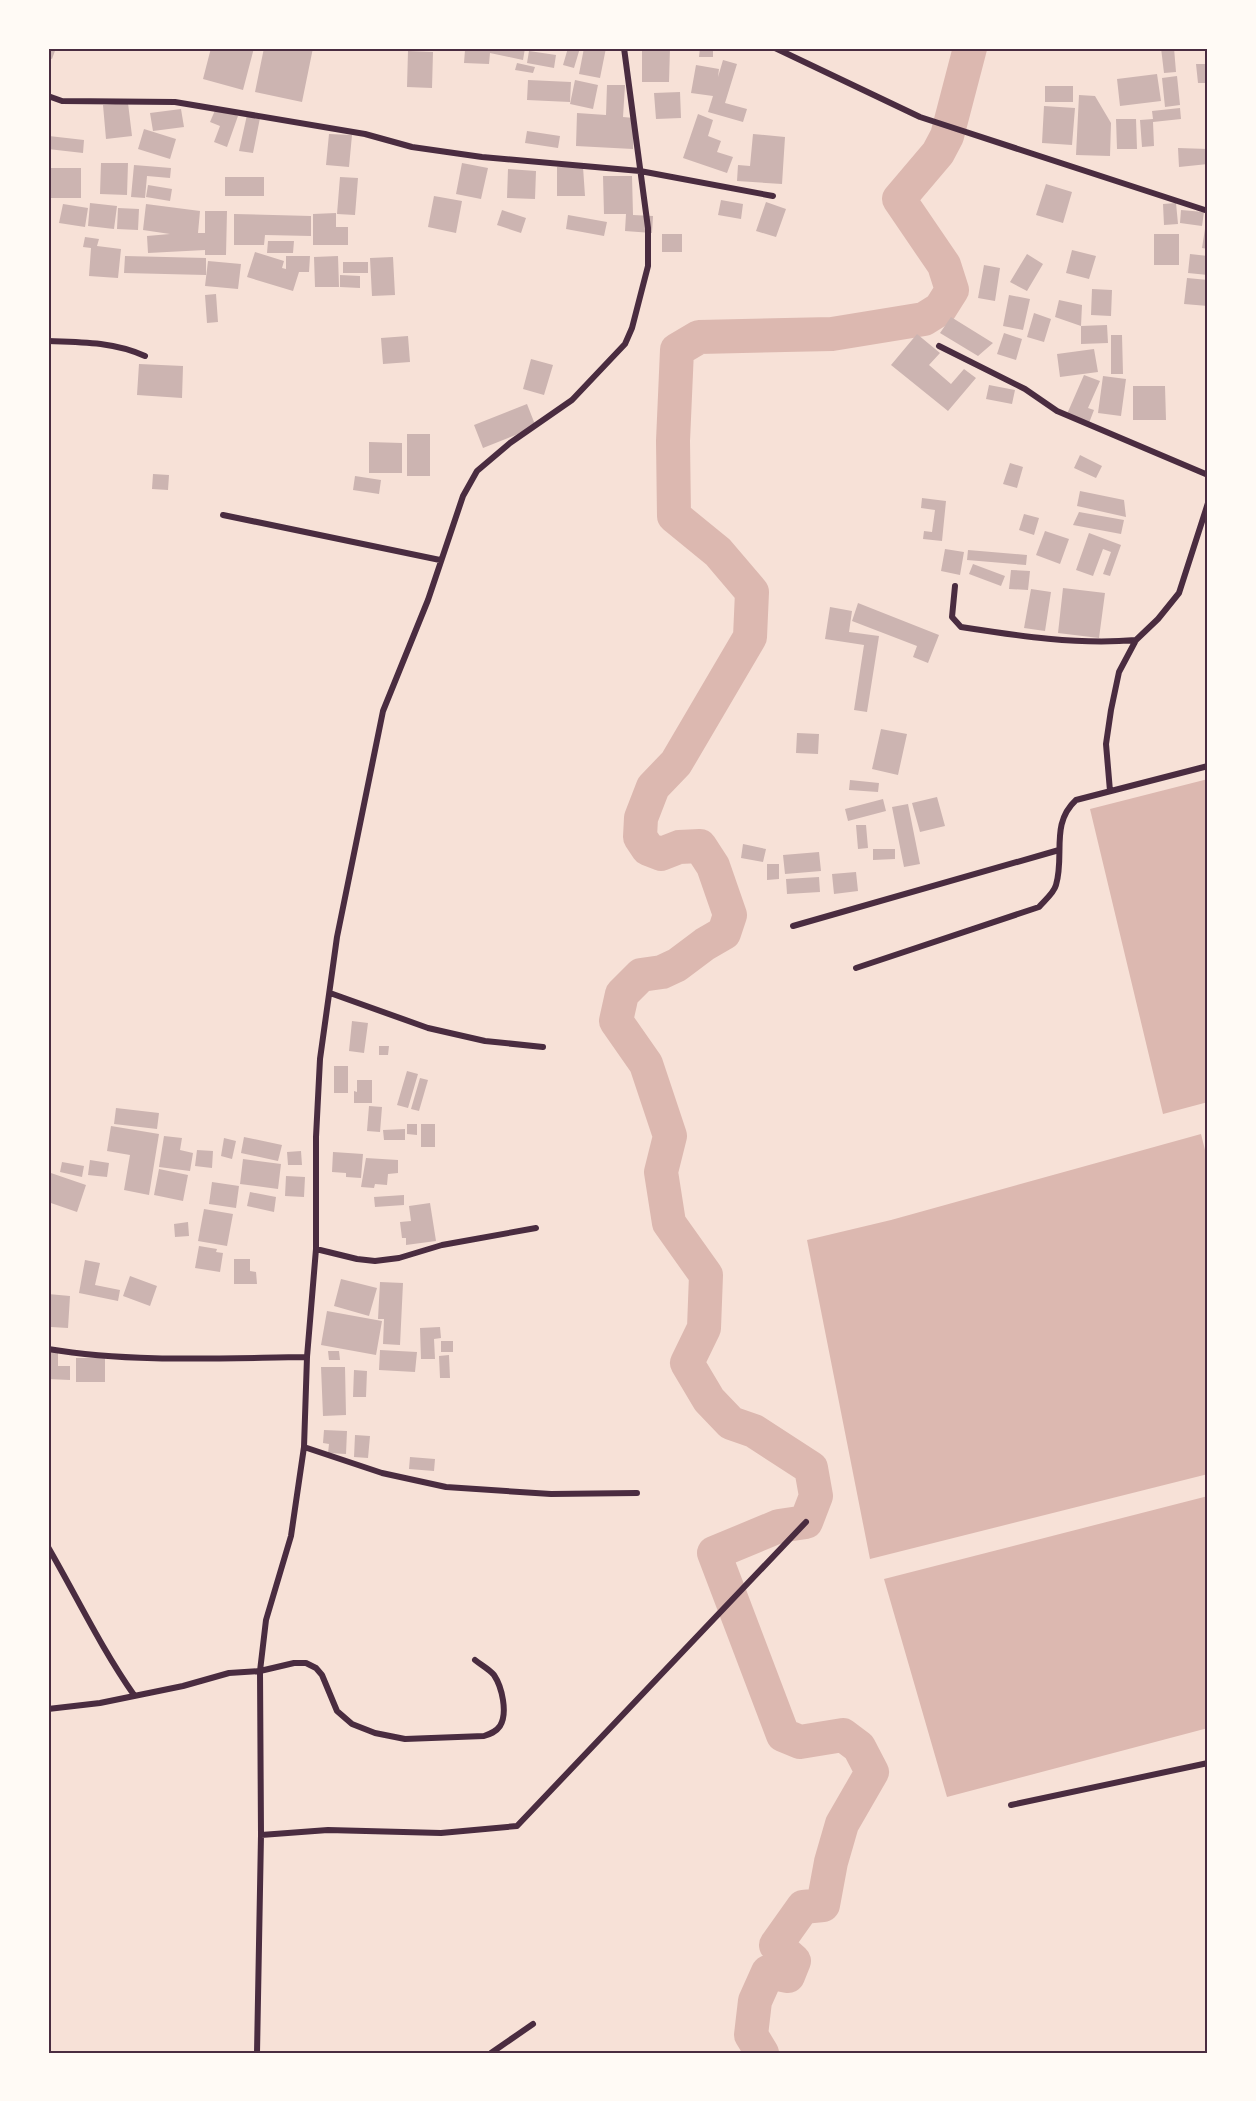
<svg xmlns="http://www.w3.org/2000/svg" width="1256" height="2101" viewBox="0 0 1256 2101" font-family="'Nunito Sans',sans-serif">
  <style>
    .water { fill: #dcb8b0 }
    .lines { fill: none; stroke-linecap: round; stroke-linejoin: round }
    .river { stroke: #dcb8b0; stroke-width: 34 }
    .building { fill: #ccb4b1 }
    .minor { stroke: #4a2c40; stroke-width: 6 }
    .neatline { fill: none; stroke: #4a2c40; stroke-width: 2 }
  </style>
  <rect width="100%" height="100%" fill="#f7e1d7"/>
  <path class="water" d="M1208,779V1102L1163,1114L1090,809Z
    M1201,1134L1208,1162V1474L870,1559L807,1240L891,1220Z
    M1208,1496V1728L947,1797L884,1579Z"/>
  <g class="lines">
    <path class="river" d="M762,2053L751,2035L755,2001L768,1972L788,1976L794,1961L776,1945L803,1907L823,1905L831,1862L842,1824L872,1772L859,1747L843,1735L800,1742L783,1735L714,1553L779,1526L806,1522L816,1496L811,1468L754,1431L731,1423L709,1400L687,1363L704,1328L706,1275L669,1223L661,1172L670,1136L646,1064L616,1021L622,994L641,975L662,972L677,965L705,944L724,933L730,915L713,866L700,846L679,847L661,854L648,849L640,837L641,818L653,787L676,763L750,637L752,592L718,552L674,516L673,441L677,350L699,337L832,334L924,319L940,309L952,290L944,265L899,199L938,153L947,136L970,48"/>
  </g>
  <path class="building" d="M48,48H56L52,59L48,58Z
    M211,48H254L243,90L203,79Z
    M264,48H313L302,102L255,92Z
    M481,48H525L523,60L490,53L489,64L464,63L465,50H481Z
    M568,48H580L574,68L563,65Z
    M584,48H606L600,78L579,74Z
    M642,48H670L669,82H642Z
    M700,48H713V57H699Z
    M1161,48H1174L1176,72L1164,73Z
    M408,51L433,52L432,88L407,87Z
    M529,51L556,55L554,68L527,63Z
    M723,60L737,64L725,103L747,109L743,122L708,112L713,96L691,93L696,65L719,69L718,77Z
    M517,63L535,67L533,73L515,70Z
    M1196,64H1208V83H1198Z
    M1157,74L1161,101L1120,106L1117,79Z
    M1177,76L1180,105L1165,107L1162,78Z
    M528,80L571,82L570,102L527,100Z
    M575,80L598,85L593,109L570,104Z
    M607,85H625L623,117L634,118L633,149L576,146L577,113L606,115Z
    M1045,86H1073V102H1045Z
    M680,92L681,118L656,119L654,93Z
    M1079,95L1095,96L1111,123L1110,156L1076,155Z
    M128,103L132,136L106,139L103,105Z
    M1044,106L1075,108L1072,145L1042,143Z
    M216,108L238,116L227,147L214,142L220,126L210,122Z
    M1180,108L1181,119L1153,122L1154,146L1142,147L1140,120L1153,119L1152,111Z
    M181,109L184,127L153,131L150,113Z
    M698,114L713,120L708,136L721,141L717,152L733,157L727,173L683,158Z
    M247,115L260,118L253,153L239,151Z
    M1116,119H1136L1137,149H1117Z
    M144,129L176,139L170,159L138,149Z
    M527,131L560,136L558,148L525,143Z
    M329,134L352,135L349,167L326,165Z
    M753,134L785,137L782,184L737,181L738,165L750,166Z
    M49,136L84,140L83,153L48,149Z
    M1178,148L1208,149V164L1179,167Z
    M101,163H128L127,195L100,194Z
    M462,163L488,168L481,199L456,194Z
    M134,165L171,168L170,178L147,176L145,198L131,197Z
    M557,167H583L585,196H557Z
    M48,168H81V198H48Z
    M508,169L536,171L535,199L507,198Z
    M603,176H632L633,215L653,216L652,233L625,231L626,214H604Z
    M225,177H264V196H225Z
    M340,177L358,178L355,215L337,214Z
    M1046,184L1072,192L1063,223L1036,215Z
    M148,185L172,189L170,201L146,197Z
    M434,196L462,201L456,233L428,227Z
    M721,200L743,204L741,219L718,215Z
    M766,202L786,209L776,237L756,231Z
    M90,203L117,206L114,229L88,226Z
    M1176,203L1178,224L1164,225L1163,204Z
    M63,204L88,208L85,227L59,223Z
    M146,204L200,211L198,233H205V211H227L226,255H205V250L148,253L147,236L170,234L143,230Z
    M118,208L139,209L138,230L117,229Z
    M502,210L526,218L521,233L497,225Z
    M1181,210L1204,212L1202,226L1180,223Z
    M336,213V227H348V245H313V214Z
    M234,214L311,216V236L265,235L264,245H234Z
    M568,215L607,222L604,236L566,229Z
    M1207,216H1208V249L1202,248Z
    M662,234H682V252H662Z
    M1154,234H1179V265H1154Z
    M85,237L99,239L97,246L121,249L118,278L89,276L91,248L83,247Z
    M268,241H294L293,253H267Z
    M1072,250L1096,256L1089,279L1066,273Z
    M255,252L284,261L282,268L286,269V256H310L309,272H299L293,291L247,277Z
    M1027,254L1043,264L1027,291L1010,282Z
    M1190,254L1208,256V275L1188,273Z
    M125,256L206,258V275L124,273Z
    M338,256L339,287H315L314,257Z
    M393,257L395,295L372,296L370,258Z
    M208,261L241,264L238,289L205,286Z
    M343,262H368V273H343Z
    M984,265L1000,268L995,301L978,298Z
    M340,275L360,276V288L340,287Z
    M1187,278L1208,280V306L1184,304Z
    M1092,289L1112,290L1111,316L1091,315Z
    M216,294L218,322L207,323L205,295Z
    M1009,295L1030,299L1023,330L1003,326Z
    M1059,300L1082,305L1081,326L1055,317Z
    M1034,313L1051,319L1044,342L1027,337Z
    M951,317L993,343L978,356L940,333Z
    M1107,325L1108,343L1081,344V326Z
    M1004,333L1022,339L1016,360L997,354Z
    M917,334L940,353L929,365L951,384L964,369L976,378L948,411L891,365Z
    M1111,335H1122L1123,374H1111Z
    M408,336L410,362L383,364L381,338Z
    M1094,349L1098,372L1060,377L1057,354Z
    M531,359L553,365L544,395L523,389Z
    M139,364L183,366L182,398L137,395Z
    M1084,375L1100,381L1088,408L1094,410L1089,423L1067,414Z
    M1103,376L1126,379L1121,416L1098,413Z
    M989,385L1015,390L1012,404L986,399Z
    M1133,386H1165L1166,420H1133Z
    M527,404L536,427L483,448L474,425Z
    M407,434H430V476H407Z
    M369,442L402,443V473H369Z
    M1080,455L1102,466L1096,478L1074,468Z
    M1010,463L1023,467L1017,488L1003,484Z
    M153,474L169,475L168,490L152,489Z
    M355,476L381,480L379,494L353,490Z
    M1080,491L1124,500L1126,517L1077,506Z
    M922,498L946,501L942,541L923,539L924,531L932,532L935,510L921,508Z
    M1079,512L1124,520L1121,534L1073,525Z
    M1024,514L1039,518L1034,535L1019,530Z
    M1045,531L1069,539L1060,564L1036,555Z
    M1089,533L1121,545L1110,576L1103,574L1111,552L1103,549L1093,576L1076,570Z
    M945,549L964,552L960,575L941,571Z
    M968,550L1027,555L1026,565L967,560Z
    M973,564L1005,576L1001,586L969,574Z
    M1011,570L1030,571L1028,590L1009,589Z
    M1063,588L1105,593L1099,638L1058,633Z
    M1031,589L1051,592L1045,631L1024,628Z
    M858,603L939,635L928,663L913,657L917,646L852,621Z
    M830,607L852,611L849,632L879,636L867,712L854,710L864,645L825,639Z
    M881,729L907,734L898,775L872,769Z
    M797,733L819,734L818,754L796,753Z
    M850,780L879,783L878,792L849,790Z
    M937,797L945,826L920,832L912,803Z
    M883,799L886,811L848,821L845,809Z
    M908,804L920,864L904,867L892,807Z
    M856,825H866L868,848L858,849Z
    M743,844L766,849L763,862L741,858Z
    M873,849H895V859L873,860Z
    M819,852L821,871L785,874L783,855Z
    M767,864H779V879L767,880Z
    M856,872L858,891L834,894L832,874Z
    M819,877L820,892L787,894L786,879Z
    M352,1021L368,1023L364,1053L349,1051Z
    M379,1046H389L388,1055H379Z
    M334,1066H348V1093H334Z
    M407,1071L418,1074L408,1108L397,1105Z
    M420,1078L428,1080L419,1111L411,1109Z
    M357,1080H372V1103H354V1091L357,1092Z
    M369,1106L382,1107L380,1132L367,1131Z
    M116,1108L159,1113L157,1129L114,1124Z
    M407,1124H417V1135L407,1134Z
    M421,1124H435V1147H421Z
    M111,1126L159,1134L149,1195L124,1190L130,1155L107,1151Z
    M405,1129V1140H384L383,1130Z
    M164,1136L182,1138L180,1150L193,1153L190,1171L159,1167Z
    M244,1137L282,1145L278,1161L241,1153Z
    M224,1138L236,1141L232,1159L221,1156Z
    M197,1150L213,1151L212,1168L195,1166Z
    M301,1151L302,1165H288L287,1152Z
    M333,1152L363,1154L361,1178L346,1177V1173L332,1172Z
    M366,1158L398,1160V1173L388,1174L387,1185L375,1184L374,1188L361,1187Z
    M243,1159L281,1164L278,1189L240,1184Z
    M90,1160L109,1163L107,1177L88,1175Z
    M62,1162L84,1166L82,1177L60,1172Z
    M159,1169L188,1175L183,1201L154,1195Z
    M48,1172L86,1185L77,1212L48,1202Z
    M286,1176L305,1177L304,1197L285,1196Z
    M212,1182L239,1186L236,1208L209,1204Z
    M250,1192L276,1197L274,1212L247,1206Z
    M404,1195V1205L375,1207L374,1197Z
    M430,1203L436,1241L406,1245V1238H402L400,1222L411,1221L409,1206Z
    M204,1209L233,1214L227,1246L198,1241Z
    M188,1222L189,1236L175,1237L174,1224Z
    M199,1246L217,1249L216,1252L223,1253L220,1272L195,1268Z
    M234,1259H250V1271L256,1272L257,1284H234Z
    M85,1260L100,1263L95,1285L120,1290L118,1301L79,1293Z
    M130,1276L157,1286L150,1306L123,1296Z
    M341,1279L377,1288L369,1316L334,1306Z
    M380,1282L403,1283L400,1345L383,1344L384,1319H378Z
    M48,1294L70,1296L68,1328L51,1327V1322H48Z
    M327,1311L382,1321L376,1355L321,1345Z
    M440,1327L441,1338L434,1339L435,1359H421L420,1328Z
    M441,1341H453V1352H441Z
    M380,1350L417,1352L415,1372L379,1370Z
    M328,1351H339L340,1360H329Z
    M48,1352H58V1366H70V1380L48,1379Z
    M449,1355L450,1378H440L439,1356Z
    M76,1358H105V1382H76Z
    M321,1367H345L346,1415L323,1416Z
    M354,1370L367,1371L366,1397H353Z
    M324,1430L347,1431L346,1454L328,1453L329,1444L323,1443Z
    M355,1435L370,1436L368,1458L354,1457Z
    M410,1457L435,1459L434,1471L409,1469Z"/>
  <g class="lines">
    <path class="minor" d="M775,48L920,117L1208,211
      M48,96L62,101L175,102L365,134L412,147L482,157L640,171L773,196
      M48,341C82,342 114,342 145,356
      M939,346L1025,389L1057,411L1208,475
      M223,515L440,560
      M955,586L952,617L961,627C1019,636 1077,645 1136,640
      M1110,791L1106,744L1111,710L1119,672L1136,640L1158,619L1179,593L1208,503
      M793,926L1059,850
      M856,968L1039,907C1044,901 1054,893 1056,885C1065,855 1050,824 1076,800L1208,766
      M330,993L428,1028L485,1041L543,1047
      M316,1249L357,1259L375,1261L399,1258L442,1245L536,1228
      M48,1349C133,1363 221,1358 307,1357
      M304,1447L382,1473L446,1487L551,1494L637,1493
      M48,1547C77,1597 101,1648 134,1695
      M48,1709L100,1703L183,1686L229,1673L260,1671L294,1663H306L316,1668L322,1675L337,1711L352,1724L375,1733L405,1739L484,1736C490,1734 496,1732 500,1726C508,1713 502,1687 494,1675C489,1669 481,1665 475,1660
      M1011,1805L1208,1763
      M261,1835L328,1830L441,1833L517,1826L806,1522
      M257,2053L261,1835L260,1671L266,1620L291,1536L304,1447L307,1357L316,1249V1137L320,1059L337,937L383,711L428,600L463,496L477,471L510,443L572,400L625,344L632,328L648,266V228L624,48
      M491,2053L533,2024"/>
  </g>
  <rect width="1256" height="2101" fill="none" stroke="#fffaf5" stroke-width="99"/>
  <rect x="50" y="50" width="1156" height="2002" class="neatline"/>
</svg>
